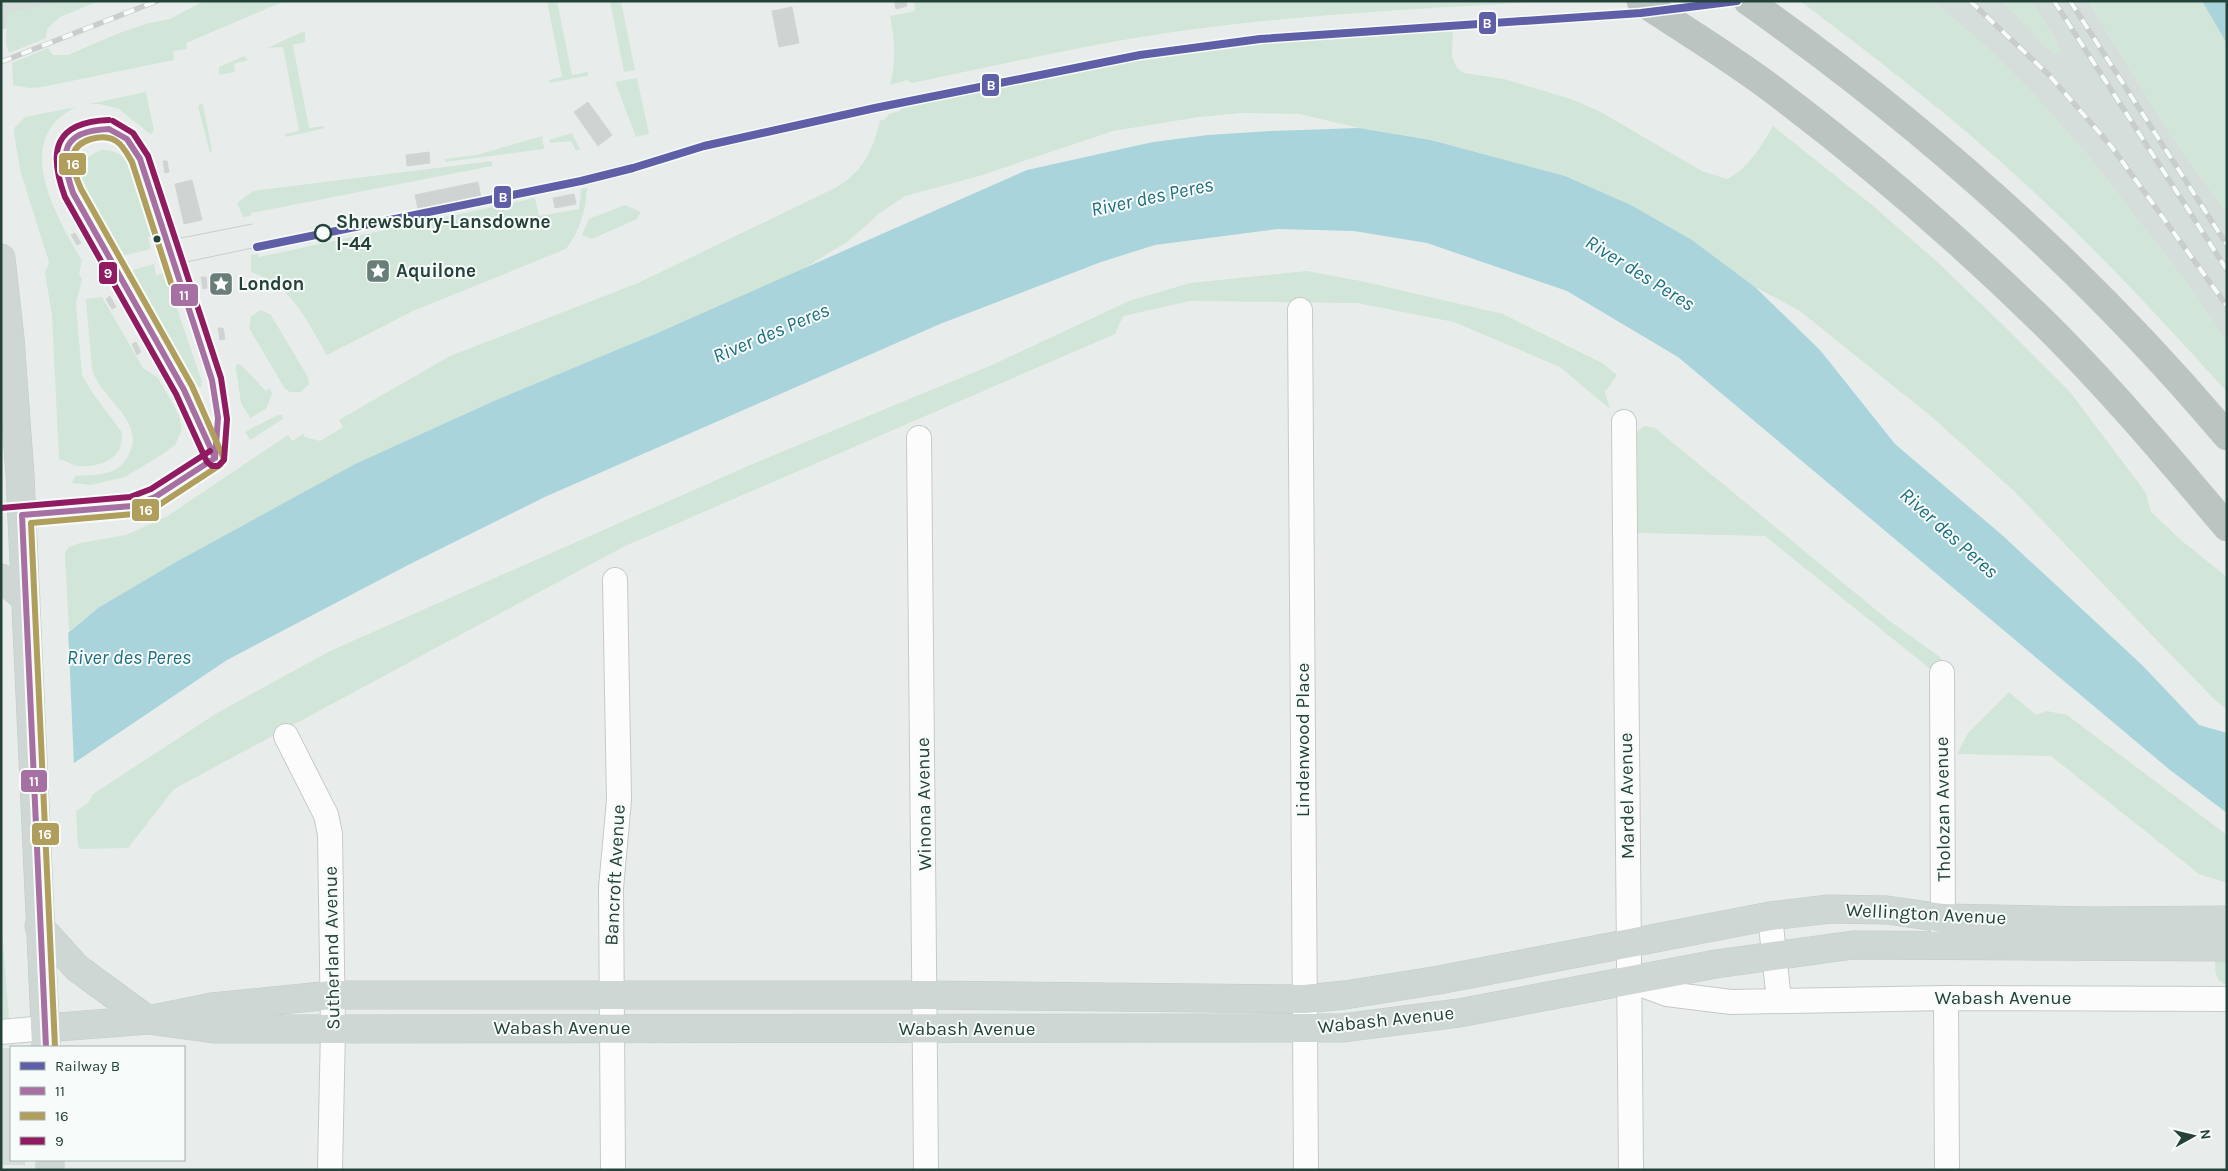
<svg xmlns="http://www.w3.org/2000/svg" width="2228" height="1171" viewBox="0 0 2228 1171" font-family="Karla,sans-serif">
  <style>
    .built { fill: #d6dedb }
    .green { fill: #d1e6d8 }
    .water { fill: #a9d4db }
    .pier { fill: #e8edeb }
    .building { fill: #cfd4d2; stroke: #d1d6d4 }
    .lines { fill: none; stroke-linecap: round; stroke-linejoin: round }
    .minor-casing { stroke: #c5cac8; stroke-width: 26 }
    .major-casing { stroke: #c3ccc9; stroke-width: 29 }
    .highway-casing { stroke: #c3ccc9; stroke-width: 29 }
    .minor { stroke: #fcfcfc; stroke-width: 24 }
    .major { stroke: #cfd7d5; stroke-width: 28 }
    .highway { stroke: #bcc4c2; stroke-width: 28 }
    .tram { stroke: #c9cdcc; stroke-width: 1 }
    .rail-casing { stroke: #c9cdcc; stroke-width: 5.5 }
    .rail { stroke: #f7fbf9; stroke-width: 4; stroke-dasharray: 11; stroke-linecap: butt }
    .bus-1-casing { stroke: #f7fbf9; stroke-width: 10 }
    .bus-2-casing { stroke: #f7fbf9; stroke-width: 10 }
    .bus-3-casing { stroke: #f7fbf9; stroke-width: 10 }
    .bus-1 { stroke: #a670a3; stroke-width: 6 }
    .bus-2 { stroke: #af9e5c; stroke-width: 6 }
    .bus-3 { stroke: #901b61; stroke-width: 6 }
    .rail-1-casing { stroke: #f7fbf9; stroke-width: 11 }
    .rail-1 { stroke: #5f5fa8; stroke-width: 8 }
    .stop-dot { fill: #f7fbf9; stroke: #24423a; stroke-width: 2.5 }
    .bus-dot { fill: #24423a; stroke: #f7fbf9; stroke-width: 2 }
    .labels { text-anchor: middle; dominant-baseline: central; stroke-width: 4; stroke-linejoin: round; paint-order: stroke }
    .stop-label { font-size: 19px; font-weight: bold; fill: #24423a; stroke: #f7fbf9; text-anchor: start }
    .poi-label { font-size: 19px; font-weight: bold; fill: #24423a; stroke: #f7fbf9; text-anchor: start }
    .street-label { font-size: 19px; fill: #24423a; stroke: #f7fbf9 }
    .water-label { font-size: 20px; font-style: italic; fill: #1c6f80; stroke: #f7fbf9 }
    .line-badge { stroke: #f7fbf9; stroke-width: 2 }
    .badge-label { font-size: 14px; text-anchor: middle; font-weight: bold; fill: #fff }
  </style>
  <rect width="100%" height="100%" fill="#e8edeb"/>
  <path class="built" d="M1,1H92L1,30Z
    M1933,1H2002L2050,50L2060,52L2056,41L2031,1H2088L2172,137L2227,213V343L2189,286L2088,156L2037,98L1986,47Z
    M1,1048H11V1160H25V1165H1Z"/>
  <path class="green" d="M66,1H99L60,17L47,29L46,38L9,53L6,44L7,16L10,12Z
    M204,1H285L186,43L187,49L173,51L174,60L42,87L29,88L13,85L12,63L48,48L53,55H68L119,33L149,23L170,19Z
    M547,1H557L572,75L587,72L589,74L587,76L549,83V80L562,77Z
    M610,1H621L635,70L624,72Z
    M914,1H1550C1424,9 1298,14 1173,32C1085,45 999,65 912,83L907,80L890,85C896,60 895,41 890,16L915,11Z
    M1800,1H1933L1986,47L2037,98L2088,156L2189,286L2227,343V392C2155,312 2082,234 2001,162C1937,105 1869,53 1800,1Z
    M2002,1H2031L2056,41L2060,52L2055,54L2050,50Z
    M2088,1H2202L2227,42V213L2172,137Z
    M1453,31L1452,56L1457,68L1464,73L1504,79L1571,99L1599,111L1702,171L1727,179C1749,168 1761,146 1773,126L1872,205L1934,259L2000,322L2070,392L2146,493L2151,512L2182,541L2227,577V709L2217,702L2171,655L2014,491L1933,418L1800,311L1755,287L1692,240L1631,205L1565,176L1432,140L1359,128L1299,114L1241,113L1199,117L1113,131L979,176L905,196L880,213L847,242L798,272L655,334L496,400L355,464L174,563L98,608L69,631L65,560V552L69,547L80,543L126,535L166,517L288,435L292,441L303,434L305,437L320,441L343,427L339,420L450,356L638,283L837,187C864,170 873,150 880,120H884L889,114L900,111V109C1000,88 1099,65 1200,51C1284,39 1369,36 1453,31Z
    M302,32L305,33V42L293,45L309,128L323,126L325,128L287,137L285,135L286,134L299,131L283,47L267,48Z
    M244,56L248,60L234,64L235,72L219,75V67Z
    M637,78L649,134L636,137L615,82Z
    M146,92L154,131L150,134L119,109L99,104H89Z
    M201,103L203,105L212,150L210,153L198,106Z
    M76,107C10,140 56,215 82,261L79,273L82,280L76,303L82,375L92,392L121,431C127,458 100,468 78,466C71,465 67,460 59,460L52,316L45,273L49,262L20,170L14,133L15,127L25,117Z
    M572,133L580,149L576,151L571,141L550,143L549,140Z
    M542,136L544,149L445,162V159L477,155Z
    M101,150C109,150 116,151 122,156C133,166 147,219 153,236L148,237L151,249L122,256C112,240 80,192 80,176C80,162 89,155 101,150Z
    M492,161V166L251,213V216L243,217L237,203L253,191Z
    M587,188C586,210 580,231 566,249L413,311L327,355C306,320 293,286 251,272V255L258,254L259,257L535,198L539,216L579,209L581,189Z
    M625,205L641,212L637,219L592,239L582,235L589,219Z
    M154,264L156,275L165,273L202,382L201,387L196,386L130,271Z
    M1307,271L1361,281L1503,314L1602,363L1617,375L1605,392L1610,409L1560,367L1454,322L1357,303L1190,301L1123,316L1115,334L625,546L174,789L128,848L80,849L78,846L76,811L88,803L93,794L217,713L330,651L757,462L994,364L1129,301L1190,283Z
    M102,297L143,368L158,378L179,415L182,430L175,445L163,454L125,477L91,485L72,483L75,476C98,474 118,477 129,454C146,421 99,397 92,369L86,299Z
    M261,310L271,315L308,377L309,384L301,392H290L285,389L249,328L251,316Z
    M240,364L266,391L270,388L272,394L266,409L250,418L241,403L236,369V365Z
    M278,415H282L283,419L250,440L245,432Z
    M1644,426L1655,428L1887,619L1940,657L1949,668H1929L1765,536L1638,533L1637,432Z
    M2009,692L2036,715L2047,711L2067,715L2227,835V883L2199,874L2051,756L1957,754L1968,733Z
    M1,918L9,1018L1,1019Z
    M2227,958V985C2215,981 2215,972 2215,961Z"/>
  <path class="water" d="M2202,1H2227V42H2226Z
    M1359,128L1431,140L1565,176L1631,205L1692,240L1755,287L1820,350L1895,444L2002,535L2142,665L2199,725L2227,733V813L2170,770L1678,357L1567,291L1427,243L1354,231L1278,229L1155,245L1101,262L940,324L547,496L410,564L227,660L74,763L32,795L40,656L98,608L174,563L355,464L496,400L655,334L1027,170L1153,142L1208,135L1271,131Z"/>
  <path class="pier" d="M68,628L74,766L1,822V680L38,654Z"/>
  <path class="building" d="M894,1H906L907,6L896,9Z
    M792,7L799,43L779,47L772,11Z
    M588,102L612,135L598,146L574,112Z
    M429,152L430,163L407,166L406,155Z
    M163,161H167L169,172L165,173Z
    M192,180L202,220L184,224L175,184Z
    M478,182L481,197L418,209L415,195Z
    M574,194L576,204L555,208L553,198Z
    M75,233L81,243L77,245L71,235Z
    M201,277H206L207,288L203,289Z
    M110,296L116,307L112,309L106,299Z
    M218,328H223L225,339L220,340Z
    M136,342L141,352L137,355L132,344Z"/>
  <g class="lines">
    <defs>
      <path id="minor" d="M1300,310L1306,1170
        M1624,422L1631,1170
        M919,438L926,1170
        M1942,673L1943,936
        M286,736L326,815L330,834L333,1029L330,1170
        M1770,916L1779,1001
        M1629,980L1667,994L1731,1002L1946,998L2227,999
        M1946,998L1947,1170
        M1,1032L45,1028
        M613,1170L611,888L619,800L615,580"/>
      <path id="major" d="M1,258L10,338L20,475L46,1046
        M1,578L26,599
        M39,926L77,968L148,1020L214,1029L1342,1028L1459,1013L1716,964L1853,945L2227,947
        M45,1028L148,1020L212,1007L332,995H925L1305,999L1345,995L1439,980L1770,916L1829,909L1887,910L1943,918L2092,921L2227,920
        M50,1160V1170"/>
      <path id="highway" d="M1641,1C1686,31 1733,59 1776,92C1869,162 1958,239 2041,320C2107,385 2167,456 2227,527
        M1748,1C1925,126 2087,270 2227,436"/>
    </defs>
    <use href="#minor" class="minor-casing"/>
    <use href="#major" class="major-casing"/>
    <use href="#highway" class="highway-casing"/>
    <use href="#minor" class="minor"/>
    <use href="#major" class="major"/>
    <use href="#highway" class="highway"/>
    <path class="tram" d="M181,238L252,224
      M186,262L257,247"/>
    <defs>
      <path id="rail" d="M1970,1L2049,75L2111,146L2227,306
        M2054,1L2227,270
        M2070,1L2227,245
        M1,62L157,1"/>
    </defs>
    <use href="#rail" class="rail-casing"/>
    <use href="#rail" class="rail"/>
    <defs>
      <path id="bus-1" d="M109,129L127,139L140,159L212,380L218,418L215,458L184,390L73,193C59,152 61,131 109,129Z
        M22,515L46,1047
        M22,515L132,506L155,497L215,458"/>
      <path id="bus-2" d="M55,1047L31,523L134,514L159,505L220,465L224,459L192,386L81,189C77,179 71,167 73,155C77,139 103,133 116,141C123,145 128,155 132,162L171,283"/>
      <path id="bus-3" d="M109,120C54,122 48,151 65,197L176,394L207,462L212,466H218L224,460L227,419L221,378L148,156L133,133L113,121
        M1,508L130,497L151,489L210,451"/>
    </defs>
    <use href="#bus-1" class="bus-1-casing"/>
    <use href="#bus-2" class="bus-2-casing"/>
    <use href="#bus-3" class="bus-3-casing"/>
    <use href="#bus-1" class="bus-1"/>
    <use href="#bus-2" class="bus-2"/>
    <use href="#bus-3" class="bus-3"/>
    <defs>
      <path id="rail-1" d="M257,247L581,181L633,168L704,146L875,108L1140,55L1260,39L1641,13L1737,1"/>
    </defs>
    <use href="#rail-1" class="rail-1-casing"/>
    <use href="#rail-1" class="rail-1"/>
  </g>
  <defs>
    <symbol id="sight-square" viewBox="-11 -11 22 22"><rect x="-9" y="-9" width="18" height="18" rx="4" fill="#697e78" stroke="#f7fbf9"/><path d="M0-6L1.8-2.2L6-1.7L2.9 1.2L3.7 5.4L0 3.3L-3.7 5.4L-2.9 1.2L-6-1.7L-1.8-2.2Z" fill="#fff"/></symbol>
  </defs>
  <g fill-rule="evenodd">
    <use href="#sight-square" x="364" y="257" width="28" height="28"/>
    <use href="#sight-square" x="207" y="270" width="28" height="28"/>
  </g>
  <circle class="stop-dot" cx="323" cy="233" r="8"/>
  <circle class="bus-dot" cx="157" cy="239" r="4.5"/>
  <g class="labels">
    <g class="stop-label">
      <text x="336" y="222">Shrewsbury-Lansdowne<tspan x="336" dy="22">I-44</tspan></text>
    </g>
    <g class="poi-label">
      <text x="396" y="271">Aquilone</text>
      <text x="238" y="284">London</text>
    </g>
    <g class="street-label">
      <text transform="translate(1303 740) rotate(-90)">Lindenwood Place</text>
      <text transform="translate(1627 796) rotate(-91)">Mardel Avenue</text>
      <text transform="translate(924 804) rotate(-91)">Winona Avenue</text>
      <text transform="translate(1943 809) rotate(-91)">Tholozan Avenue</text>
      <text transform="translate(615 875) rotate(-87)">Bancroft Avenue</text>
      <text transform="translate(1926 914) rotate(3)">Wellington Avenue</text>
      <text transform="translate(332 948) rotate(-91)">Sutherland Avenue</text>
      <text x="2003" y="998">Wabash Avenue</text>
      <text transform="translate(1386 1020) rotate(-6)">Wabash Avenue</text>
      <text x="562" y="1028">Wabash Avenue</text>
      <text x="967" y="1029">Wabash Avenue</text>
    </g>
    <g class="water-label">
      <text transform="translate(1152 197) rotate(-12)">River des Peres</text>
      <text transform="translate(1640 273) rotate(32)">River des Peres</text>
      <text transform="translate(771 333) rotate(-23)">River des Peres</text>
      <text transform="translate(1949 533) rotate(42)">River des Peres</text>
      <text x="129" y="657">River des Peres</text>
    </g>
  </g>
  <g class="line-badge">
    <rect x="1478" y="11" width="19" height="24" rx="5" fill="#5f5fa8"/>
    <rect x="981" y="73" width="19" height="24" rx="5" fill="#5f5fa8"/>
    <rect x="58" y="152" width="29" height="24" rx="5" fill="#af9e5c"/>
    <rect x="493" y="185" width="19" height="24" rx="5" fill="#5f5fa8"/>
    <rect x="98" y="261" width="20" height="24" rx="5" fill="#901b61"/>
    <rect x="170" y="283" width="29" height="24" rx="5" fill="#a670a3"/>
    <rect x="131" y="498" width="29" height="24" rx="5" fill="#af9e5c"/>
    <rect x="20" y="769" width="28" height="24" rx="5" fill="#a670a3"/>
    <rect x="31" y="822" width="29" height="24" rx="5" fill="#af9e5c"/>
  </g>
  <g class="badge-label">
    <text x="1487" y="28">B</text>
    <text x="991" y="90">B</text>
    <text x="73" y="169">16</text>
    <text x="503" y="202">B</text>
    <text x="108" y="278">9</text>
    <text x="184" y="300">11</text>
    <text x="146" y="515">16</text>
    <text x="34" y="786">11</text>
    <text x="45" y="839">16</text>
  </g>
  <rect width="2228" height="1171" fill="none" stroke="#24423a" stroke-width="5"/>
  <rect x="10" y="1046" width="175" height="115" fill="#f7fbf9" stroke="#a3b1ad"/>
  <rect x="20" y="1062" width="25" height="8" fill="#5f5fa8" stroke="#a3b1ad"/>
  <text x="55" y="1071" font-size="15" fill="#24423a">Railway B</text>
  <rect x="20" y="1087" width="25" height="8" fill="#a670a3" stroke="#a3b1ad"/>
  <text x="55" y="1096" font-size="15" fill="#24423a">11</text>
  <rect x="20" y="1112" width="25" height="8" fill="#af9e5c" stroke="#a3b1ad"/>
  <text x="55" y="1121" font-size="15" fill="#24423a">16</text>
  <rect x="20" y="1137" width="25" height="8" fill="#901b61" stroke="#a3b1ad"/>
  <text x="55" y="1146" font-size="15" fill="#24423a">9</text>
  <g transform="translate(2193 1136) rotate(82)" stroke="#f7fbf9" stroke-width="4" paint-order="stroke">
  <path d="M0-4L9 19L0 12L-9 19Z" fill="#24423a"/>
  <text y="-8" font-size="14" font-weight="bold" text-anchor="middle" fill="#24423a">N</text>
  </g>
</svg>
